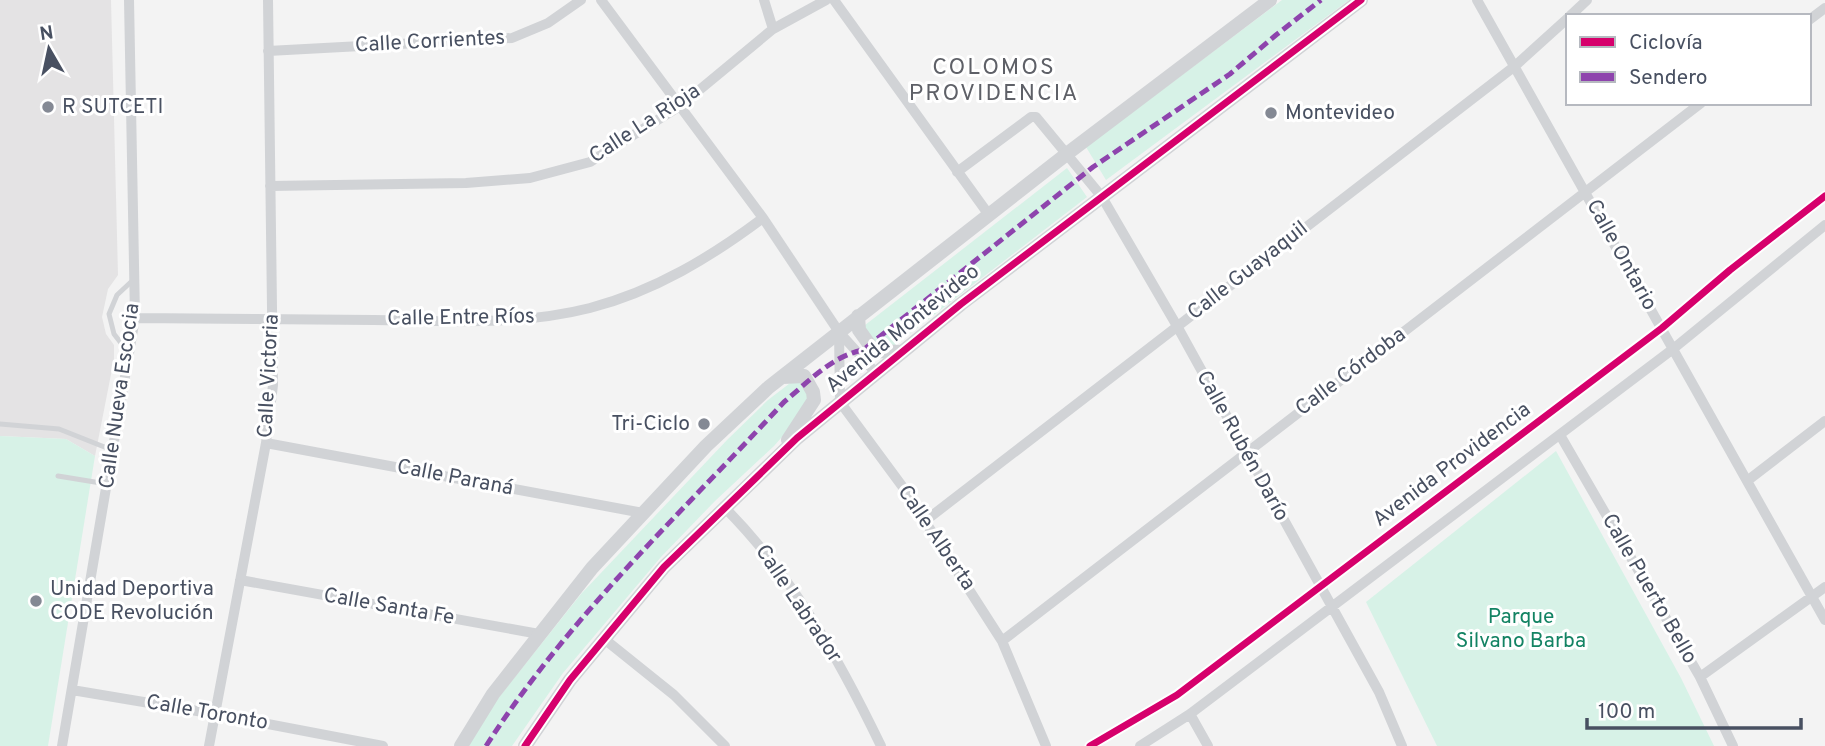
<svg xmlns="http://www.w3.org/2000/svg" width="1825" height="746" viewBox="0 0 1825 746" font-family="Overpass,sans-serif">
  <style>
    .education { fill: #e4e3e4 }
    .green { fill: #d7f2e7 }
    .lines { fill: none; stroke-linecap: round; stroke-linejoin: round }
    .service { stroke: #d1d3d6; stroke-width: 5 }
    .minor { stroke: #d1d3d6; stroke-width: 10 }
    .tertiary { stroke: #d1d3d6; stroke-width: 14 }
    .quiet { stroke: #8e44ad; stroke-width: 5; stroke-dasharray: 10 5; stroke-linecap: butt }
    .cycleway-casing { stroke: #fff; stroke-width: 11 }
    .cycleway { stroke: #d6006c; stroke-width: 7 }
    .poi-dot { fill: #848994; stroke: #fff; stroke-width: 2.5 }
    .labels { text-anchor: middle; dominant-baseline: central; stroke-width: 6; stroke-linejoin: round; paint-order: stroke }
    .street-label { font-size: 21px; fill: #485061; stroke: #fff }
    .poi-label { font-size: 21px; fill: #485061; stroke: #fff; text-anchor: start }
    .park-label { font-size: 21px; fill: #138363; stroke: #fff }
    .neighbourhood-label { font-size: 23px; letter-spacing: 2px; fill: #5e6067; stroke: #fff }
  </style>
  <rect width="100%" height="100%" fill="#f3f3f3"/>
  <path class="education" d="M0,0H111L118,275L108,289L102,317L106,334L114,345V359L95,456L66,439L0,436Z"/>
  <path class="green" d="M1282,0H1349L1106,180L1086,147Z
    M1067,168L1087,197L891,348H880L860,329Z
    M798,377L812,403L774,446L715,501L661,557L563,673L512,746H466L492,706L581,594L727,440L768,400Z
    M0,436L66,439L95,456L48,746H0Z
    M1556,451L1681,678L1714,746H1437L1366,602Z"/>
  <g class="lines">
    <path class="service" d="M128,352L114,334L109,314L117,295L132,281
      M0,424L59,429L112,450
      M58,476L107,484"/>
    <path class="minor" d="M601,0L763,218L839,332L876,373
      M764,0L773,29
      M834,0L989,215
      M1477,0L1825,620
      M1570,16L1587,0
      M1809,20L1825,8
      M268,51L512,38L548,23L581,0
      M957,172L1031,117H1036L1102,197L1177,326L1379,692L1402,746
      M270,186L466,183L530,178L590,162L680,106L773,29L826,0
      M135,318C215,319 294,319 374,320C447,321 519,326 590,308C655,291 711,257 763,218
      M839,332L840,402L905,490L1002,641L1046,746
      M1560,435L1700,677L1733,746
      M266,443L643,513
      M1747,481L1825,421
      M724,507C792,575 839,659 881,746
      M925,521L1515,66L1568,18
      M240,580L539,634
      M603,638L674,695L725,746
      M1002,641L1701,103
      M1700,677L1825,587
      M72,690L215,714L383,746
      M1190,714L1208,746
      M62,746L135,318L129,0
      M209,746L266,443L273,385L268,0
      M1090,746L1177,695L1662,328L1730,270L1825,196
      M1140,746L1190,714L1673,349L1825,225"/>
    <path class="tertiary" d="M858,316L859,330L874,351L902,352
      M783,377L804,376L813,392L814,400L788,440
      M461,746L493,694L592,568L706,446L769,387L1068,153L1270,0
      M525,746L570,680L664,567L797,438L961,304L1361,0"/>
    <path class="quiet" d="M486,746C570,615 680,515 784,402C808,382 832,356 863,350L1093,167L1230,74L1276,35L1321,0"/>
    <defs>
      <path id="cycleway" d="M525,746L570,680L664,567L797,438L961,304L1361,0
        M1090,746L1177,695L1662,328L1730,270L1825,196"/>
    </defs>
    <use href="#cycleway" class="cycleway-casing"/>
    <use href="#cycleway" class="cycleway"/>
  </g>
  <g class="poi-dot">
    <circle cx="48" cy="107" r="7"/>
    <circle cx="1271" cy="113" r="7"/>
    <circle cx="704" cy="424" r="7"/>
    <circle cx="36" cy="601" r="7"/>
  </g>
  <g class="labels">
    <g class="street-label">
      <text transform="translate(430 42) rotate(-3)">Calle Corrientes</text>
      <text transform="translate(645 124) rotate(-33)">Calle La Rioja</text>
      <text transform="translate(1621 255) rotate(61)">Calle Ontario</text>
      <text transform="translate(1248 271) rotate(-38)">Calle Guayaquil</text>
      <text transform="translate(461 318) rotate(-1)">Calle Entre Ríos</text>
      <text transform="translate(903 329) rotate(-39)">Avenida Montevideo</text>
      <text transform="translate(1351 372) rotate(-37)">Calle Córdoba</text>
      <text transform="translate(269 376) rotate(-87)">Calle Victoria</text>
      <text transform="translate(120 396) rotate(-82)">Calle Nueva Escocia</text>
      <text transform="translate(1242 446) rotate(61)">Calle Rubén Darío</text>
      <text transform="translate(1452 465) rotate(-37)">Avenida Providencia</text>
      <text transform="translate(455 478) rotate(11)">Calle Paraná</text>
      <text transform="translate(936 538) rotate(56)">Calle Alberta</text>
      <text transform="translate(1649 589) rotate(60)">Calle Puerto Bello</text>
      <text transform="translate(798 604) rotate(56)">Calle Labrador</text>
      <text transform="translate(389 607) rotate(10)">Calle Santa Fe</text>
      <text transform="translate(207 713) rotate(10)">Calle Toronto</text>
    </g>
    <g class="poi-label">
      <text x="62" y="107">R SUTCETI</text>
      <text x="1285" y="113">Montevideo</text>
      <text x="690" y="424" text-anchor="end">Tri-Ciclo</text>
      <text x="50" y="589">Unidad Deportiva<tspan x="50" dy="24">CODE Revolución</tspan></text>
    </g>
    <g class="park-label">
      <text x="1521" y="617">Parque<tspan x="1521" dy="24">Silvano Barba</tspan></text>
    </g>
    <g class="neighbourhood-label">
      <text x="994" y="68">COLOMOS<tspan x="994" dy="26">PROVIDENCIA</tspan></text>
    </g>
  </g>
  <rect x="1566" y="14" width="245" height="91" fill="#ffffff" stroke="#b6b9c0" stroke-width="2"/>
  <rect x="1580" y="37" width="35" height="10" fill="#d6006c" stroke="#b6b9c0" stroke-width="2"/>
  <text x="1629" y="49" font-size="21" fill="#485061">Ciclovía</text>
  <rect x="1580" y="72" width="35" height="10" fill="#8e44ad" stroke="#b6b9c0" stroke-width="2"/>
  <text x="1629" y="84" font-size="21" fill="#485061">Sendero</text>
  <g transform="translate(49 49) rotate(351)" stroke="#ffffff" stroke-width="5" paint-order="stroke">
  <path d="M0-5L12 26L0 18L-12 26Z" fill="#485061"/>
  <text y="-10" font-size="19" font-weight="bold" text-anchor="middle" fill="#485061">N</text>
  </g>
  <path d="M1587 718v10h214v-10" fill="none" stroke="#485061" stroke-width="3.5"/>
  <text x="1598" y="718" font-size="21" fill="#485061" stroke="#ffffff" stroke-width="5" paint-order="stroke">100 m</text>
</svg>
